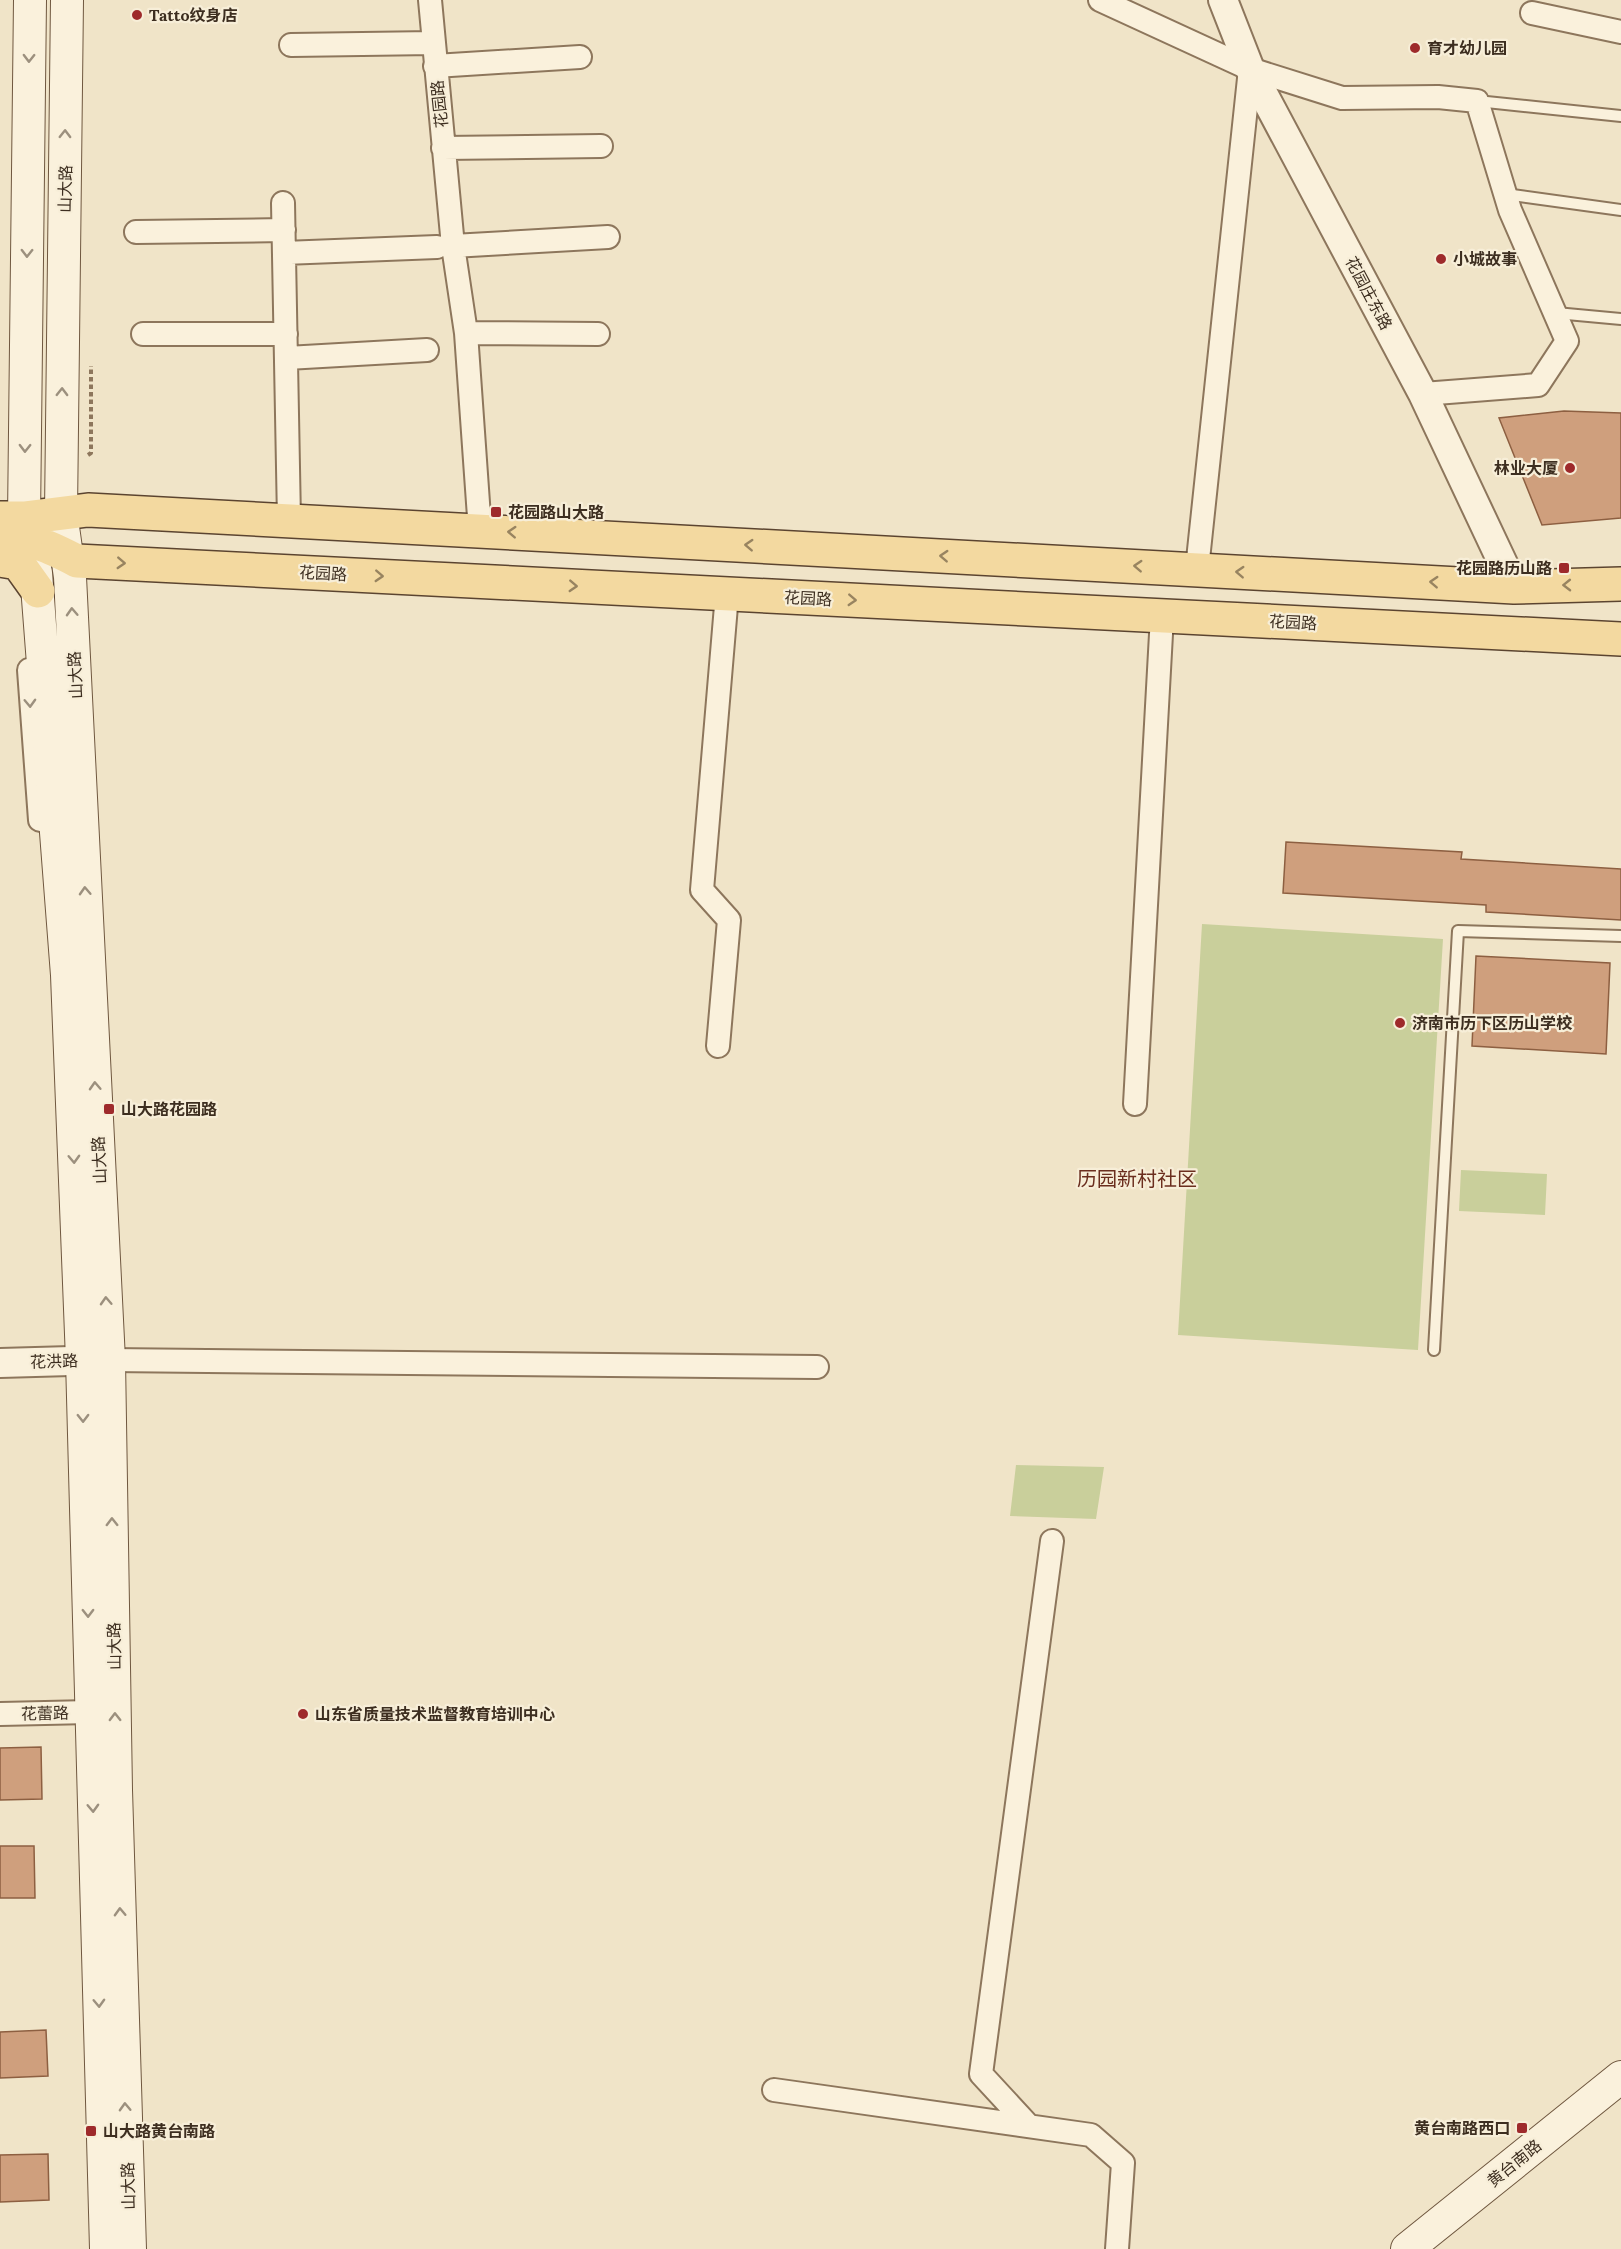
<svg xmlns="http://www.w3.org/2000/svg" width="1621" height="2249" viewBox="0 0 1621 2249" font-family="Lora,'Noto Sans SC',serif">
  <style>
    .green { fill: #c9cf9b }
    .building { fill: #cf9f7d; stroke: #8d5f41; stroke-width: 1.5 }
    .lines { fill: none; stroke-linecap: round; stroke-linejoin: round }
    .service-casing { stroke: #8d765c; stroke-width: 14 }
    .minor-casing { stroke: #8d765c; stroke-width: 26 }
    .tertiary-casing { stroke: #8d765c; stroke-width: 32 }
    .secondary-casing { stroke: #6f573f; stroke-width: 34 }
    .primary-casing { stroke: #5b4430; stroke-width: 36 }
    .path { stroke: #8d765c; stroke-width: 4; stroke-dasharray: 4.5 3; stroke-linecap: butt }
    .service { stroke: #faf1dc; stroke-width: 10 }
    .minor { stroke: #faf1dc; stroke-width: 22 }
    .tertiary { stroke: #faf1dc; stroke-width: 28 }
    .secondary { stroke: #faf1dc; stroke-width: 32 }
    .primary { stroke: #f3d9a0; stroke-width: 33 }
    .oneway { stroke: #9c907e }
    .oneway2 { stroke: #988460 }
    .poi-dot { fill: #9e2a2b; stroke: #f7eed8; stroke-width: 2 }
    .labels { text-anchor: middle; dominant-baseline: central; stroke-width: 4.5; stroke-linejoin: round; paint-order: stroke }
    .poi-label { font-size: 16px; font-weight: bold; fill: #3d2e20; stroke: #f7eed8; text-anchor: start }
    .street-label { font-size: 16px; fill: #3d2e20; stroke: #f7eed8 }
    .quarter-label { font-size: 20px; fill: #6b2e1e; stroke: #f7eed8 }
  </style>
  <rect width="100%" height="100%" fill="#f0e4c8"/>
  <path class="green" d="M1202,924L1443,939L1418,1350L1178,1335Z
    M1461,1170L1547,1174L1545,1215L1459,1211Z
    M1016,1465L1104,1467L1096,1519L1010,1516Z"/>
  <path class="building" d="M1564,411L1621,413V518L1542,525L1499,418Z
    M1286,842L1462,852L1461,859L1621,869V920L1486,912V905L1283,893Z
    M1476,956L1610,963L1606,1054L1472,1046Z
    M41,1747L42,1799L0,1800V1748Z
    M0,1846H34L35,1898H0Z
    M46,2030L48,2076L0,2078V2032Z
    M48,2154L49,2200L0,2202V2155Z"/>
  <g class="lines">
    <defs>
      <path id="service" d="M1477,101L1621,116
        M1505,194L1621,210
        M1556,313L1621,319
        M1434,1350L1458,931L1621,936"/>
      <path id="minor" d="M430,0L453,246L466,333L480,531
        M1100,0L1250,69L1342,98L1438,97L1477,101L1510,210L1567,341L1538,385L1423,394
        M1532,13L1621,32
        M291,45L433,43
        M435,66L580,57
        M443,148L601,146
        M283,203L289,520
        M136,232L284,230
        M453,246L608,237
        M284,253L437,247
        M466,333L598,334
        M143,334H286
        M287,358L427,350
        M1197,569L1250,69
        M29,670L40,820
        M718,1046L729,920L702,890L727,594
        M1135,1104L1162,616
        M109,1360L817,1367
        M0,1714L90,1712
        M774,2090L1091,2135L1123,2163L1117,2249
        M1029,2126L981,2074L1052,1541"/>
      <path id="tertiary" d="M1223,0L1250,69L1423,394L1514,587
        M0,1363L106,1360"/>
      <path id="secondary" d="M30,0L24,518L36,573L67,975L82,1360L106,2249
        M67,0L61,513L70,577L109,1360L116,1790L130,2249
        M1407,2249L1621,2077"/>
      <path id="primary" d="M0,518H24L88,510L1514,587L1621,584
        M0,536C33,539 48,546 77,561L1621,639
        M0,560L18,563L38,591"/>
    </defs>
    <use href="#service" class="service-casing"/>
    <use href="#minor" class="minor-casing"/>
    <use href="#tertiary" class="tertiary-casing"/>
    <use href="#secondary" class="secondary-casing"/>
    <use href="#primary" class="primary-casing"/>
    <path class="path" d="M88,455L91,453V366"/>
    <use href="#service" class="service"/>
    <use href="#minor" class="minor"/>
    <use href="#tertiary" class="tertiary"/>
    <use href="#secondary" class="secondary"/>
    <use href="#primary" class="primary"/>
  </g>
  <defs><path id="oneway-chevron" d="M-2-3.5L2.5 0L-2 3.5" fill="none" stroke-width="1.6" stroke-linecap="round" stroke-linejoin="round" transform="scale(1.5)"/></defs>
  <g class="oneway">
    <use href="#oneway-chevron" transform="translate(29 58) rotate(91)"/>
    <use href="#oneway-chevron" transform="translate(65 134) rotate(-89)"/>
    <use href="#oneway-chevron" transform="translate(27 253) rotate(91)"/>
    <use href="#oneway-chevron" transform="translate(62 392) rotate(-89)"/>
    <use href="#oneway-chevron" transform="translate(25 448) rotate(91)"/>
    <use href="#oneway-chevron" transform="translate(72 612) rotate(-93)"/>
    <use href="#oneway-chevron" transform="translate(30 703) rotate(88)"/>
    <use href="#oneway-chevron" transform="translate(85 891) rotate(-93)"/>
    <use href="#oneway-chevron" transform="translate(95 1086) rotate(-93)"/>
    <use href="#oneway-chevron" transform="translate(74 1159) rotate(88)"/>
    <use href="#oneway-chevron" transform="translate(106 1301) rotate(-93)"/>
    <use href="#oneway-chevron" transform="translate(83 1418) rotate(89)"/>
    <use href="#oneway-chevron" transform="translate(112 1522) rotate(-91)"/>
    <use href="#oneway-chevron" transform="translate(88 1613) rotate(89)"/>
    <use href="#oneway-chevron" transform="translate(115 1717) rotate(-91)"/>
    <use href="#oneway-chevron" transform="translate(93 1808) rotate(88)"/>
    <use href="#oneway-chevron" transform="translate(120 1912) rotate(-92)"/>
    <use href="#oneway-chevron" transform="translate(99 2003) rotate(88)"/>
    <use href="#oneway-chevron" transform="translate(125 2107) rotate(-92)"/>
  </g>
  <g class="oneway2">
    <use href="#oneway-chevron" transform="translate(512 532) rotate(-177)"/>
    <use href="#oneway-chevron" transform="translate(749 545) rotate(-177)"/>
    <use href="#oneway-chevron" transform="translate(944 556) rotate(-177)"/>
    <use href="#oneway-chevron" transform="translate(121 563) rotate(3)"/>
    <use href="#oneway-chevron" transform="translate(1138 566) rotate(-177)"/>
    <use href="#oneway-chevron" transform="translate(1240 572) rotate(-177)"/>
    <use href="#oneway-chevron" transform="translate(379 576) rotate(3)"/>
    <use href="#oneway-chevron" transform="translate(1434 582) rotate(-177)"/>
    <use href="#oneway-chevron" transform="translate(1567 585) rotate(179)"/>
    <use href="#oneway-chevron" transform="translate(573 586) rotate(3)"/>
    <use href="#oneway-chevron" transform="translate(852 600) rotate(3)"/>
  </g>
  <g class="poi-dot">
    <circle cx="137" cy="15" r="6"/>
    <circle cx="1415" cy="48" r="6"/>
    <circle cx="1441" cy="259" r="6"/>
    <circle cx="1570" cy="468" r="6"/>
    <rect x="490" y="506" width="12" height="12" rx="3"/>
    <rect x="1558" y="562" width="12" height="12" rx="3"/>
    <circle cx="1400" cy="1023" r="6"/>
    <rect x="103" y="1103" width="12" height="12" rx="3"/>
    <circle cx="303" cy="1714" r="6"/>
    <rect x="1516" y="2122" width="12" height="12" rx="3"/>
    <rect x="85" y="2125" width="12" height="12" rx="3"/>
  </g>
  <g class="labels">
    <g class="poi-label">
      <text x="149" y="15">Tatto纹身店</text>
      <text x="1427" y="48">育才幼儿园</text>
      <text x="1453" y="259">小城故事</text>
      <text x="1558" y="468" text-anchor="end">林业大厦</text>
      <text x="508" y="512">花园路山大路</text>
      <text x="1552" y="568" text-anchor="end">花园路历山路</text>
      <text x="1412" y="1023">济南市历下区历山学校</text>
      <text x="121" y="1109">山大路花园路</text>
      <text x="315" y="1714">山东省质量技术监督教育培训中心</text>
      <text x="1510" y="2128" text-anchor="end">黄台南路西口</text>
      <text x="103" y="2131">山大路黄台南路</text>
    </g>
    <g class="street-label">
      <text transform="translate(439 104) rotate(-96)">花园路</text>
      <text transform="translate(65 189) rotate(-89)">山大路</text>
      <text transform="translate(1369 293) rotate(62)">花园庄东路</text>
      <text transform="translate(323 573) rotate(3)">花园路</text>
      <text transform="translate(808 598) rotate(3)">花园路</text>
      <text transform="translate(1293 622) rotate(3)">花园路</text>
      <text transform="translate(75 675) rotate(-93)">山大路</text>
      <text transform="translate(99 1160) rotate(-93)">山大路</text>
      <text transform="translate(54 1361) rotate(-2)">花洪路</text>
      <text transform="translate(114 1646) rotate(-91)">山大路</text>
      <text transform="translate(45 1713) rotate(-1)">花蕾路</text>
      <text transform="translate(1514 2163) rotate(-39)">黄台南路</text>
      <text transform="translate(128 2186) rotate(-92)">山大路</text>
    </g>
    <g class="quarter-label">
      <text x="1137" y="1178">历园新村社区</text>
    </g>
  </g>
</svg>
